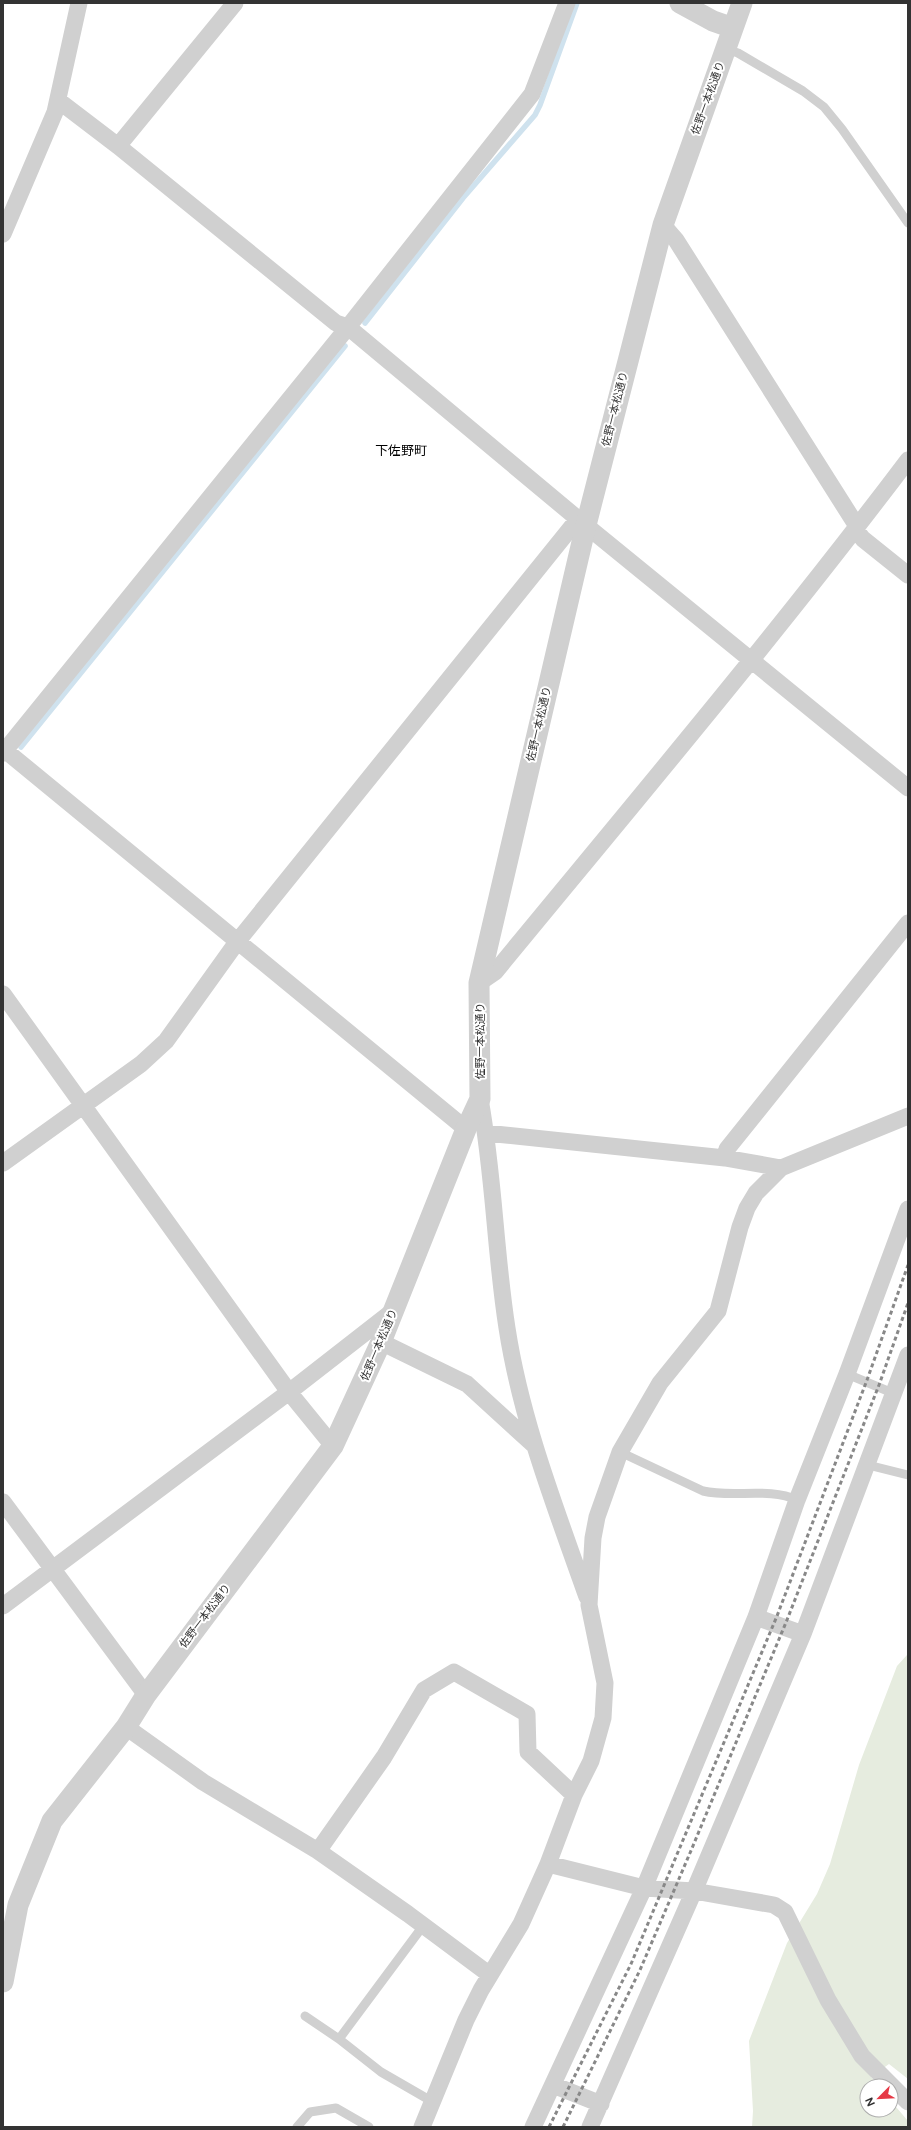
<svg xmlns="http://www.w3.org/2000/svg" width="911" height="2130" viewBox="0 0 911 2130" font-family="Figtree,'Noto Sans JP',sans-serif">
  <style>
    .green { fill: #e6ecdf }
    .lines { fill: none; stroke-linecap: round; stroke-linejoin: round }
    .stream { stroke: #cfe2ee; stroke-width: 5.5 }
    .service { stroke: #d0d0d0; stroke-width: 9 }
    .minor { stroke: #d0d0d0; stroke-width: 17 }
    .tertiary { stroke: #d0d0d0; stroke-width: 21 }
    .rail { stroke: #888; stroke-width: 3; stroke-dasharray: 4 3; stroke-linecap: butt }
    .labels { text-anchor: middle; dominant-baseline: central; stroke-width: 4; stroke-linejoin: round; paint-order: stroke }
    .street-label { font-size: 11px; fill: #333; stroke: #fff }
    .quarter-label { font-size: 13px; fill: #000; stroke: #fff }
  </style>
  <rect width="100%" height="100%" fill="#fff"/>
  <path class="green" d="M907,1655L908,2079L889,2064L871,2077L879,2086H867V2110H891V2101L908,2121V2127H752L753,2111L749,2041L787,1943L817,1894L830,1864L859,1765L897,1666Z"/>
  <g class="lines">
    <path class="stream" d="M365,323L463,198L535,115L540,105L577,3
      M21,747L345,346"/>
    <path class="service" d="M726,49L738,53L803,91L824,107L842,129L908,223
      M847,1374L895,1394
      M620,1452L703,1491C733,1498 769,1487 797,1500
      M868,1465L908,1475
      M305,2016L339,2039L381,2072L433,2102
      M339,2039L423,1926
      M297,2127L310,2112L336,2108L369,2127"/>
    <path class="minor" d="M59,101L118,146L336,323L348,327L578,519L908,788
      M118,146L235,3
      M663,225L676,240L853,520L858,526
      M3,234L55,112L79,3
      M855,529L863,539L908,575
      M6,751L466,1129
      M3,753L348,327L532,94L567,3
      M479,983L495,972C634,803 776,635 908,460
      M3,994L289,1392L333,1446
      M480,1099C494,1175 495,1252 507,1328C521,1420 556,1509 587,1597
      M486,1133L725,1158L781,1168
      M725,1158L727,1149L908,923
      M3,1163L141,1064L166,1041L237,942L578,519
      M381,1342L467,1384L535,1446
      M3,1502L146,1695
      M3,1606L289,1392L393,1311
      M756,1617L803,1634
      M126,1727L203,1782L318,1851L408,1914L490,1975
      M318,1851L384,1757L424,1690L454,1672L527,1714L528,1752L574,1795
      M548,1864L644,1888L694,1891L774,1905L785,1912L828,2000L862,2056L908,2102
      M553,2085L601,2104
      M422,2127L466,2020L481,1990L521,1924L548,1864L574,1795L591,1761L603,1718L605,1683L589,1605L593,1538L597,1517L620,1452L660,1383L718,1311L740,1227L747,1208L756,1193L781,1168L908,1116
      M533,2127L644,1888L756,1617L797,1500L847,1374L908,1209
      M590,2127L694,1891L803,1634L908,1355"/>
    <path class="tertiary" d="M680,3L713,21L733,28
      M3,1982L18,1905L52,1821L126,1727L146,1695L333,1446L381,1342L466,1129L480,1099L479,983L586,525L663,225L742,3"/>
    <path class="rail" d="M549,2127L631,1964L777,1616L867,1380L908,1265
      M563,2127L640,1970L690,1853L787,1620L879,1385L908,1303"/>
  </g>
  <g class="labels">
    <g class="street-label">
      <text transform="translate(708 98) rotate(-70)">佐野一本松通り</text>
      <text transform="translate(615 409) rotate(-76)">佐野一本松通り</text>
      <text transform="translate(539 724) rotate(-77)">佐野一本松通り</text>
      <text transform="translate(480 1041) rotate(-90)">佐野一本松通り</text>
      <text transform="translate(379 1345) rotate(-67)">佐野一本松通り</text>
      <text transform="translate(205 1616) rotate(-53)">佐野一本松通り</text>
    </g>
    <g class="quarter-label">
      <text x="401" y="450">下佐野町</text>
    </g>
  </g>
  <rect width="911" height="2130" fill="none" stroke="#333333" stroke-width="8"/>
  <g transform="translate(879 2098) rotate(246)"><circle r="19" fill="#ffffff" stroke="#adadad"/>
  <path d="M0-3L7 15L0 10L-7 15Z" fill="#e63946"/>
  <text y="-6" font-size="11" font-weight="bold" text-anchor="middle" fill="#333333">N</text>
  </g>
</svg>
